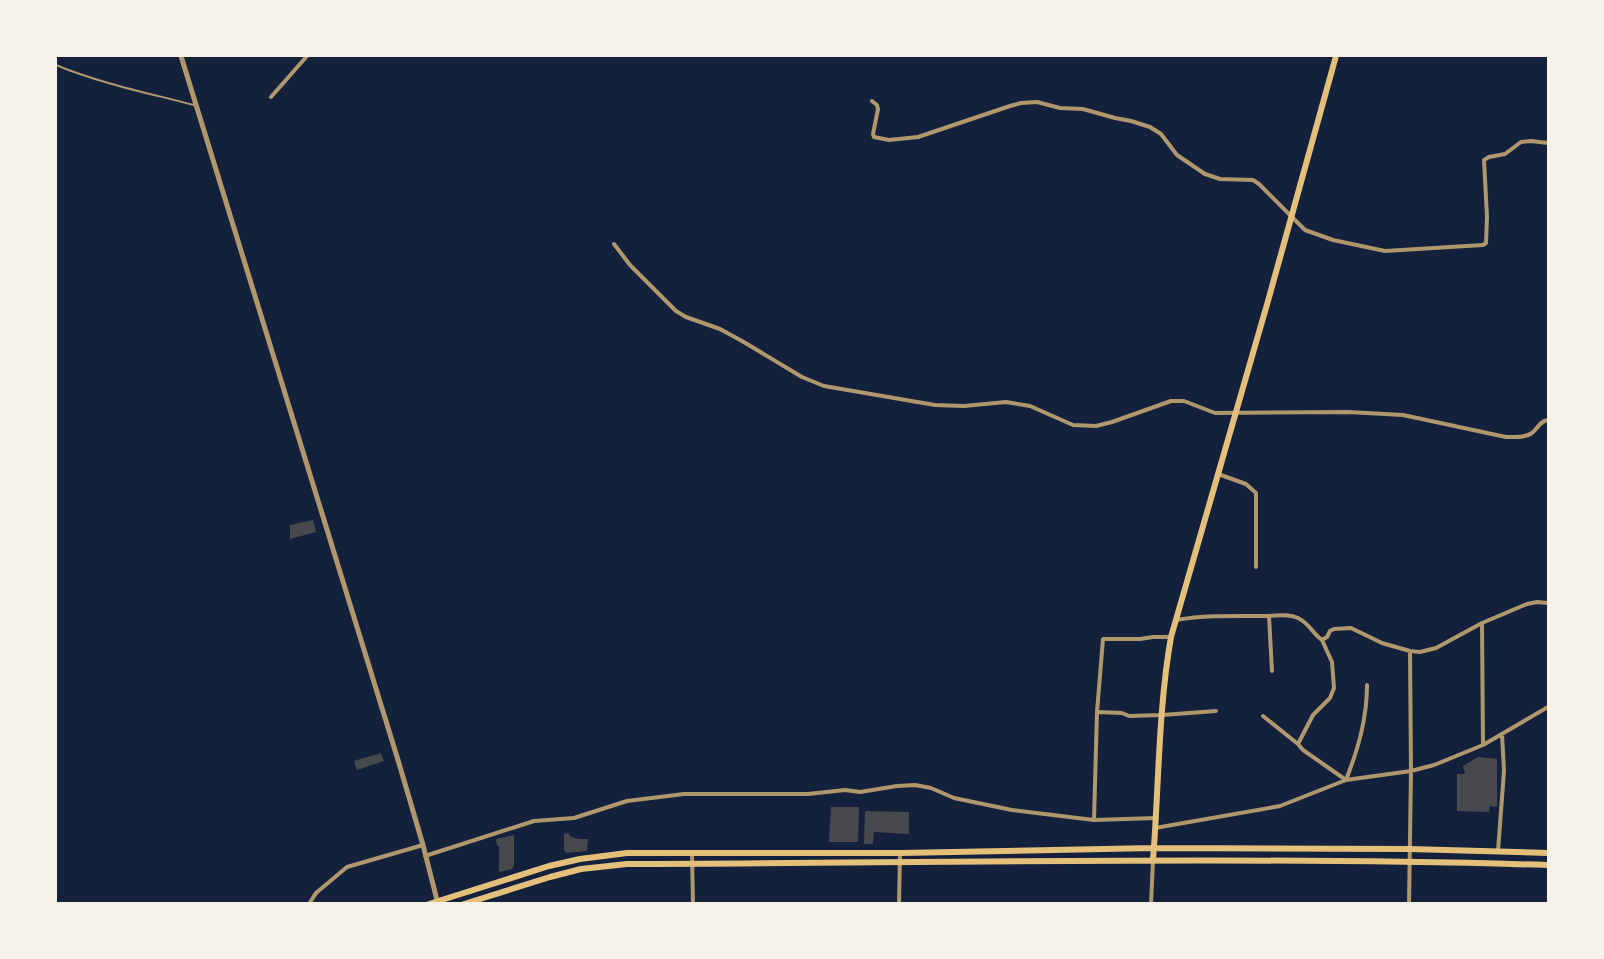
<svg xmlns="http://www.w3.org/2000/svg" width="1604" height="959" viewBox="0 0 1604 959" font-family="Jost,sans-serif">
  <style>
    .building { fill: #48494c }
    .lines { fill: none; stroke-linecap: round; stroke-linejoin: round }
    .service { stroke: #b1986c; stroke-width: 2 }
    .minor { stroke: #b1986c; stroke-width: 4 }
    .tertiary { stroke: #b1986c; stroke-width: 5 }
    .primary { stroke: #e5c07b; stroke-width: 6 }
  </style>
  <rect width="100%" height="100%" fill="#14213d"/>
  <path class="building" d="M313,520L316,532L290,539V525Z
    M381,753L384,761L357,770L354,761Z
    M1478,757L1497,759V807L1490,806L1489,812L1457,811V774H1465L1463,766Z
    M831,807H859L858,842H829Z
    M865,811L909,812V834L874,832L873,844H864Z
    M568,833L571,837L579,839H588L587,851L566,853L564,849V834Z
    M514,835V865L512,869L499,872V846H497L496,839Z"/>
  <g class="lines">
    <path class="service" d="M56,65C99,83 148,93 194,105"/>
    <path class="minor" d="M271,97L307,56
      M872,101L877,105L878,109L873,134L874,137L889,140L918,137L1010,106L1021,103L1037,102L1060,108L1083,109L1115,118L1131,121L1150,127L1161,134L1177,155L1205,174L1220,179L1253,180L1259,184L1305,230L1333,240L1385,251L1483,245L1486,243L1487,217L1484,160L1489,157L1505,154L1521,142L1531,141L1548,143
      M614,244L630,265L676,311L686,317L720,329L742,341L802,377L824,386L935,405L964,406L1006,402L1030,406L1073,425L1096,426L1112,422L1171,401H1184L1215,413L1348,412L1403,415L1506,437C1515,437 1525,438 1532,433C1538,428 1540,421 1548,420
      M1218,474L1246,484L1256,493V567
      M1269,616L1272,671
      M1176,620C1206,615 1235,616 1266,616C1277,616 1288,613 1298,618C1309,623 1313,634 1322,640L1327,637L1330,631L1334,629L1351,628L1382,643L1410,651L1420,652L1436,648L1482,623L1527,604L1537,602L1548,603
      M1482,624L1483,745
      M1097,712L1122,713L1129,716L1162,715L1216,711
      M1263,716L1298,744L1303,750L1346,780C1358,749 1367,719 1367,685
      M1298,744L1313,715L1330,698L1334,688L1332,662L1322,640
      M1094,820L1097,712L1103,639H1140L1153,637H1170
      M1155,828L1280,806L1346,780L1411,771L1434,765L1483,745L1548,707
      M1498,851L1504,771L1502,734
      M692,853L693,904
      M425,856L534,821L574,818L627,801L684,794H808L845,790L860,792L897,786L915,785L931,788L954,798L1012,810L1094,820L1156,818
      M309,904L316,893L347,867L423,845
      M899,904L900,853
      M1151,904L1153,860
      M1409,904L1411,771L1410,651"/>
    <path class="tertiary" d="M181,56L398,760L423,845L438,904"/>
    <path class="primary" d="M1153,860C1159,786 1158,711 1171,637L1268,301L1336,56
      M429,904L549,866L580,859L627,853H901L1154,848L1410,849L1548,853
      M464,904L550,877L581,869L627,864C934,863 1242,856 1548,865"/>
  </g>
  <rect width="1604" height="959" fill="none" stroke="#f6f1e7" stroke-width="114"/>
</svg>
